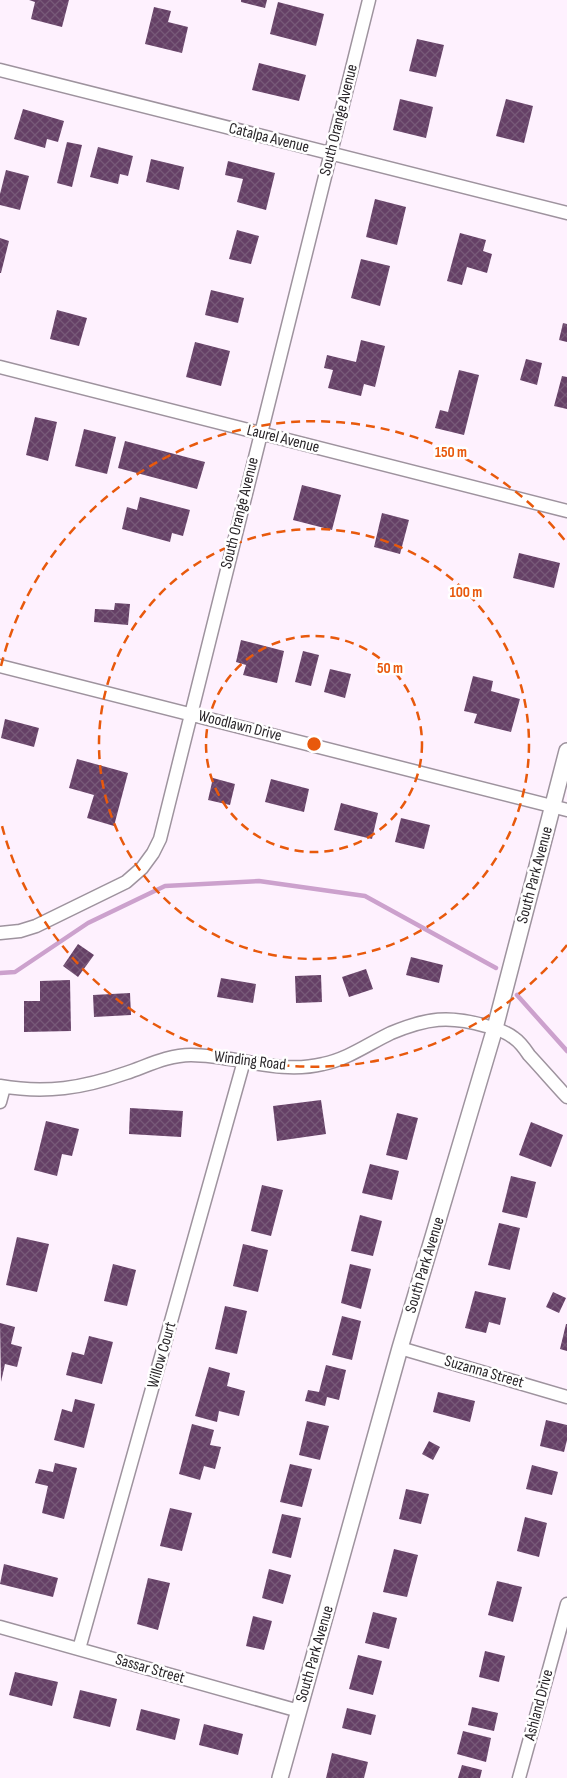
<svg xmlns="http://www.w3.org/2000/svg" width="567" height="1778" viewBox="0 0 567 1778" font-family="'Sofia Sans Condensed',sans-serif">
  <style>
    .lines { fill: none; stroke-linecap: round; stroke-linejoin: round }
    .stream { stroke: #cca1cd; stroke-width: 4.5 }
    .building { fill: url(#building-cross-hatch) }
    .minor-casing { stroke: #9e939e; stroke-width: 15 }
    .tertiary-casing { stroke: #9e939e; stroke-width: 18 }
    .minor { stroke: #fff; stroke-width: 12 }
    .tertiary { stroke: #fff; stroke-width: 15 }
    .ring { fill: none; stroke: #e8590c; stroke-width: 2.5; stroke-dasharray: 9 6 }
    .labels { text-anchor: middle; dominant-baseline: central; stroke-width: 5; stroke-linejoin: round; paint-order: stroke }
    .street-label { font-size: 16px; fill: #282428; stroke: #fff }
    .centre { fill: #e8590c; stroke: #fff; stroke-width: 2.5 }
    .ring-label { font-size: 15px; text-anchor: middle; font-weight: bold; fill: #e8590c; stroke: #fff; stroke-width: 5; stroke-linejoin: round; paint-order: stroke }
  </style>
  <defs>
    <pattern id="building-cross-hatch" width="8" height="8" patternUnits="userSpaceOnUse" patternTransform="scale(1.25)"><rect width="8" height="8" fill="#654066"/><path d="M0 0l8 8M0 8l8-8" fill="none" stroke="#775978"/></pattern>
  </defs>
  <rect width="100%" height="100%" fill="#fef1fe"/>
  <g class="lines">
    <path class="stream" d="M0,973L15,972L88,923L165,886L259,881L365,896L496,968
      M517,995L567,1051"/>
  </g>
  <path class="building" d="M29,0H69L62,27L31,19L35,2Z
    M241,0H267L265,8L241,2Z
    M278,2L324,14L316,46L270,34Z
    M154,7L171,11L168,22L188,27L182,53L145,44Z
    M417,39L444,45L436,77L409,71Z
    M259,63L306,75L299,101L252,90Z
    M400,99L433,107L426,138L393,130Z
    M506,99L533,106L524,143L496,136Z
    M23,109L64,121L58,142L47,139L45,148L14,139Z
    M67,142L82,145L72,187L57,183Z
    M98,147L133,156L128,176L120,174L118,184L90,177Z
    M151,159L184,167L179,190L146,182Z
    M228,161L275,173L266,210L237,202L243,179L225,175Z
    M6,170L29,176L20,210L0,205V194Z
    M375,199L406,207L397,245L366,237Z
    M237,230L259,236L251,264L229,259Z
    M460,233L486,240L483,251L492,254L487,273L467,267L462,285L447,281Z
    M0,238L9,241L1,273H0Z
    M361,259L390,266L380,306L351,298Z
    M211,290L244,298L238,323L205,315Z
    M57,310L87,318L79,346L50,339Z
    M563,323L567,324V342L559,340Z
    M361,340L385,346L375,387L364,384L361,396L328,388L333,370L324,368L327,355L356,362Z
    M195,342L230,351L221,386L186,377Z
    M526,359L542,363L537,385L520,380Z
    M459,370L479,375L464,435L435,428L440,410L448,412Z
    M562,376L567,377V409L554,406Z
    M35,417L57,422L48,461L26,455Z
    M84,429L116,437L107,474L75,466Z
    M125,441L205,462L197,489L118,468Z
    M302,485L341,495L332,530L293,520Z
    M140,497L190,510L183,536L172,533L170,542L122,529L127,507L137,510Z
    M382,513L409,520L400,554L374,547Z
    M519,553L560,563L554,588L513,578Z
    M115,603L130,604L128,625L94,622L95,609L114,610Z
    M241,640L284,651L277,683L243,675L246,665L236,662Z
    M303,651L319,655L311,686L295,682Z
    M330,669L351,674L345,698L324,692Z
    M473,676L493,681L491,691L520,699L511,732L474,723L477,714L464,711Z
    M5,719L39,728L34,747L1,738Z
    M77,759L128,773L114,826L87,818L94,795L69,788Z
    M213,778L235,784L230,805L208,800Z
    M271,779L309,789L304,812L265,802Z
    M341,803L378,813L372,839L334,830Z
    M401,818L430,825L424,849L395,842Z
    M78,944L94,955L78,977L63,966Z
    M411,957L443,965L439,983L406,975Z
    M366,969L373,989L349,997L342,977Z
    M321,975L322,1002L296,1003L295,976Z
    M221,978L256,984L253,1003L217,997Z
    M70,980L71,1031L24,1032V1001H40V981Z
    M130,993L131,1015L94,1017L93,995Z
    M321,1100L326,1134L277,1141L273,1106Z
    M130,1108L183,1111L181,1137L129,1134Z
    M397,1113L418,1118L407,1160L386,1155Z
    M46,1121L79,1129L72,1156L62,1154L57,1176L34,1170Z
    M531,1122L563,1135L551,1167L519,1155Z
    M370,1164L399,1171L392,1200L362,1193Z
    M511,1176L536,1182L527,1218L502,1212Z
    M262,1185L283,1190L271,1236L251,1231Z
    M360,1215L382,1221L373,1256L351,1251Z
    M499,1223L520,1228L510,1270L488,1265Z
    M17,1237L49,1244L37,1292L6,1285Z
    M243,1244L268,1250L258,1292L233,1286Z
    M113,1264L136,1270L127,1306L104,1301Z
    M350,1264L371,1269L361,1309L341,1303Z
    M475,1291L506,1298L500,1325L489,1322L486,1333L465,1328Z
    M553,1292L566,1298L559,1313L546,1307Z
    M225,1306L247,1311L237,1354L215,1349Z
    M342,1316L361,1321L352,1360L332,1355Z
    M0,1323L15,1327L11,1344L22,1347L17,1367L5,1364L1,1382Z
    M566,1324H567V1351L560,1349Z
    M89,1336L113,1342L102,1384L66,1375L72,1352L84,1355Z
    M326,1365L346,1370L339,1400L327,1397L325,1406L305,1401L308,1390L319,1392Z
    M209,1367L230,1373L227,1386L245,1391L239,1416L219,1411L217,1422L195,1416Z
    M438,1392L475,1401L470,1422L433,1412Z
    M75,1399L95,1404L84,1448L54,1440L62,1409L72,1412Z
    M546,1420L567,1425V1440L564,1452L540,1446Z
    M307,1421L329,1426L320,1460L299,1455Z
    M192,1424L214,1430L210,1445L221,1447L215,1469L204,1466L200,1480L179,1474Z
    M429,1441L440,1447L433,1460L422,1454Z
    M55,1463L77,1468L64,1519L42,1513L48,1486L35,1483L39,1469L53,1472Z
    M290,1464L312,1469L302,1507L280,1502Z
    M532,1465L558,1472L552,1495L526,1489Z
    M406,1489L429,1494L421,1524L399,1519Z
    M170,1508L192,1513L182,1551L160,1546Z
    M282,1514L301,1518L291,1558L272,1553Z
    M525,1517L547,1523L539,1557L517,1551Z
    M394,1549L418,1555L407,1597L383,1592Z
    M4,1564L58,1578L53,1597L0,1584Z
    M269,1569L291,1575L283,1604L262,1598Z
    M148,1578L170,1583L158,1630L137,1624Z
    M497,1581L522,1587L513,1622L488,1615Z
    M373,1612L397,1618L389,1649L365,1643Z
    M253,1616L272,1621L264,1650L246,1646Z
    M485,1651L505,1656L499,1682L479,1677Z
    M358,1655L382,1661L373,1695L349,1689Z
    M15,1672L58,1682L52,1706L9,1695Z
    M80,1690L117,1699L110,1727L73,1718Z
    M472,1707L498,1713L494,1731L468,1725Z
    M347,1708L376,1715L371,1735L342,1728Z
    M141,1709L180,1719L175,1740L136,1730Z
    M204,1724L243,1734L238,1755L199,1745Z
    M463,1731L491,1738L486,1762L457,1754Z
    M332,1753L368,1762L364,1778H326Z
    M462,1765L482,1770L480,1778H458Z"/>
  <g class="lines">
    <defs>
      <path id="minor" d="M0,70L567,213
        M0,367L567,511
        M0,666L567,810
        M0,933L20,931L36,926L126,882L142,868L153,853L160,839L369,0
        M0,1086C46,1094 83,1088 126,1073C147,1066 168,1055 191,1055C235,1055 278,1075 323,1064C348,1059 368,1044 391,1033C427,1018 449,1015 486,1026C495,1028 506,1032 514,1038C520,1042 525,1049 529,1055C542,1069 554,1083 567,1097
        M0,1102L4,1087
        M400,1348L567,1397
        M0,1627L299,1711
        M79,1649L244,1061
        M519,1778L567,1604"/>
      <path id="tertiary" d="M280,1778L400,1348L495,1028L567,751"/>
    </defs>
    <use href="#minor" class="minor-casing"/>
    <use href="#tertiary" class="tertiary-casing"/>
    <use href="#minor" class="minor"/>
    <use href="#tertiary" class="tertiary"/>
  </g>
  <g class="ring">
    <circle cx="314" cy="744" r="108"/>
    <circle cx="314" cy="744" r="215"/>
    <path d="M567 945A323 323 0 0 1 1 822M1 666A323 323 0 0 1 567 543"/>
  </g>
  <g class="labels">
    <g class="street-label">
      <text transform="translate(339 120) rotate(-76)">South Orange Avenue</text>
      <text transform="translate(269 138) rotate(14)">Catalpa Avenue</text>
      <text transform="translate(283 439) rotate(14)">Laurel Avenue</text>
      <text transform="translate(240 513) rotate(-76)">South Orange Avenue</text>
      <text transform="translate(240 726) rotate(14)">Woodlawn Drive</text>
      <text transform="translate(535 875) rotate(-75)">South Park Avenue</text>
      <text transform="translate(250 1061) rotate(7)">Winding Road</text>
      <text transform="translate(425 1265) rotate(-73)">South Park Avenue</text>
      <text transform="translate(162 1355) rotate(-74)">Willow Court</text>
      <text transform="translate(484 1372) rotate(16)">Suzanna Street</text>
      <text transform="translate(315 1654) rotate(-74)">South Park Avenue</text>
      <text transform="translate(150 1669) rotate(16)">Sassar Street</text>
      <text transform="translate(539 1705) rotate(-75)">Ashland Drive</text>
    </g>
  </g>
  <circle cx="314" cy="744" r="8" class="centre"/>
  <g class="ring-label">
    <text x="451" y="457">150 m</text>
    <text x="466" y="597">100 m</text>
    <text x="390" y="673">50 m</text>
  </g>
</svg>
